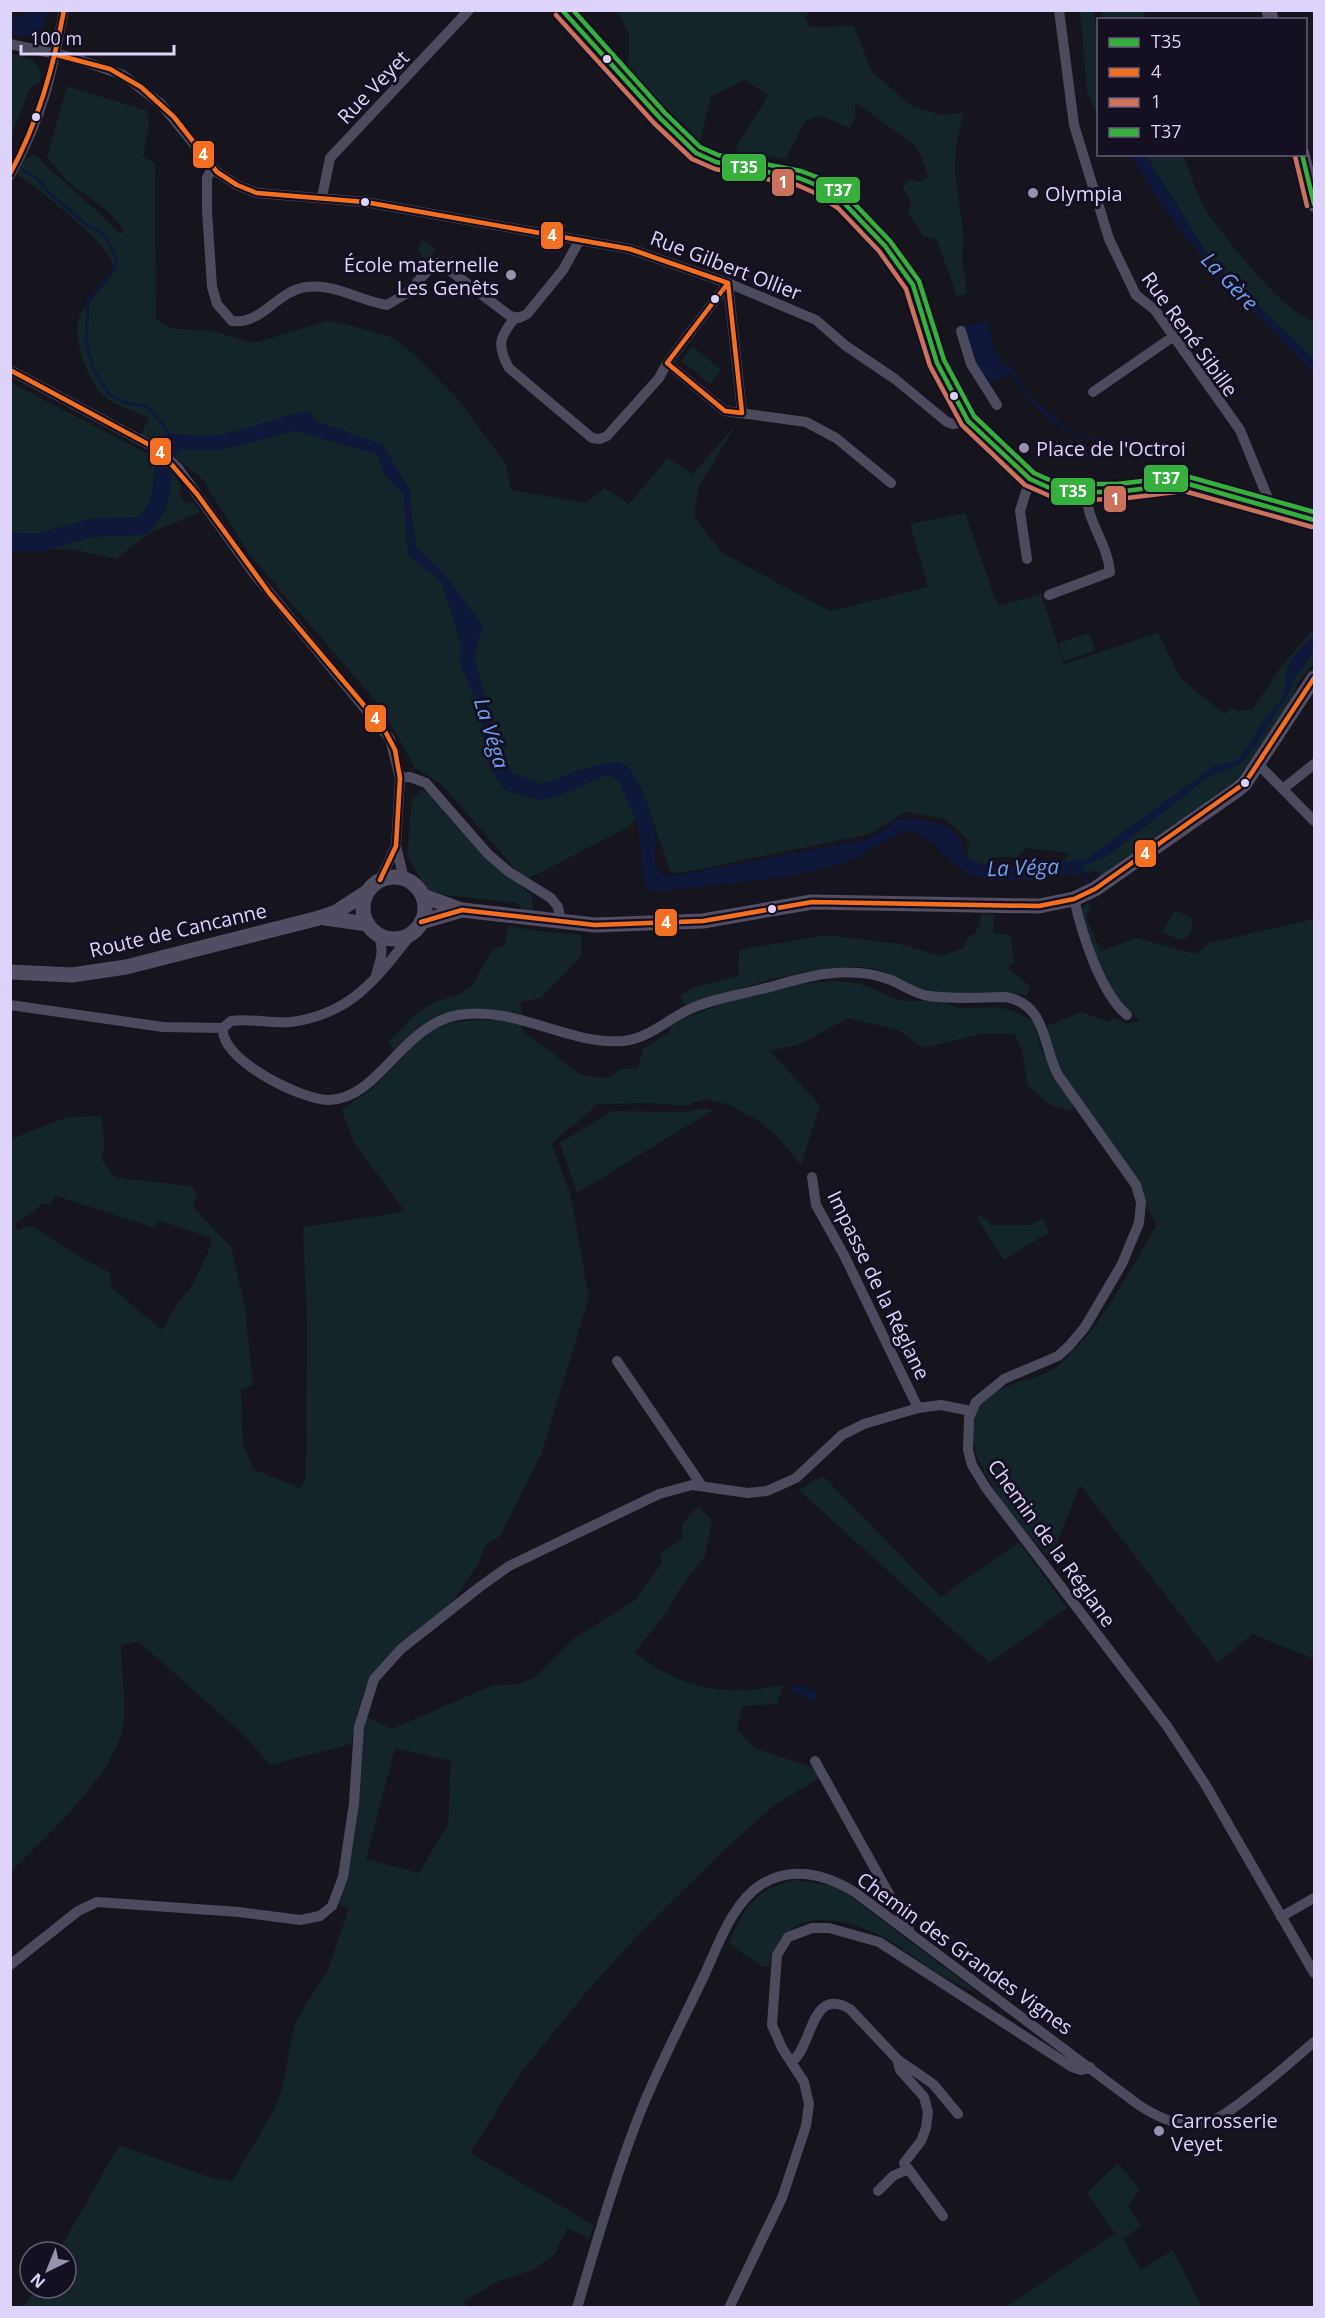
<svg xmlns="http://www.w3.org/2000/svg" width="1325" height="2318" viewBox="0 0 1325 2318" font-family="'Open Sans',sans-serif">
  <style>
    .green { fill: #132528; fill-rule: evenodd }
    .water { fill: #0f1838 }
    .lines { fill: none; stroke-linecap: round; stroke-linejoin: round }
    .stream { stroke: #0f1838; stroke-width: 3 }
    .river { stroke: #0f1838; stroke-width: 18 }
    .street { stroke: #4c4a5d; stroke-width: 10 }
    .secondary { stroke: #524d63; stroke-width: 15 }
    .bus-1-casing { stroke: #151021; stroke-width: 9 }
    .bus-2-casing { stroke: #151021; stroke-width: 9 }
    .bus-3-casing { stroke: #151021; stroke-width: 9 }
    .bus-4-casing { stroke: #151021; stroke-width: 9 }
    .bus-1 { stroke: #36af3d; stroke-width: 4.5 }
    .bus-2 { stroke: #f37023; stroke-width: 4.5 }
    .bus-3 { stroke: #cb725d; stroke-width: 4.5 }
    .bus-4 { stroke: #36af3d; stroke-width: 4.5 }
    .bus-dot { fill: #ded4fb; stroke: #151021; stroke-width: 2 }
    .poi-dot { fill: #9891ad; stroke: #151021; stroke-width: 2 }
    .labels { text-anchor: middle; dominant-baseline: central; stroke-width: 6; stroke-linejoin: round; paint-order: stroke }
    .street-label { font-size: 20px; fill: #ded4fb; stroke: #151021 }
    .poi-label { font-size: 20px; fill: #ded4fb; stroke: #151021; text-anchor: start }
    .water-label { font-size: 21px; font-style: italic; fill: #6ca0f0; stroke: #151021 }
    .line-badge { stroke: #151021; stroke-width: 2 }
    .badge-label { font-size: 16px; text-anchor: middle; font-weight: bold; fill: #fff }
  </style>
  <rect width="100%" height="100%" fill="#16141d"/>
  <path class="green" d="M618,11H809L805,18L810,27L854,26L871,71L912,106L941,115L964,113L956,146L955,172L964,239L962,257L967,293L957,297L937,240L923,236L908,212L911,204L903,187L909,179L919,182L928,177L921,155L914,145L855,102L856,116L850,128L820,116L805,121L786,159L734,151L768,95L744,80L711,96L700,143L676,124L628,70L629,33Z
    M1080,11H1094L1098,50V118L1087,91Z
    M1101,11H1144L1145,19H1102Z
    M11,53L34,61L41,73L40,83L31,86L11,136Z
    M67,86L147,111L149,126L143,157L155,163L156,319L169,328L212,331L255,343L326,321L345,324L391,337L414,354L457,398L506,464L511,490L586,503L604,488L629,504L668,458L693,474L737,423L699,487L694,516L722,553L830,611L928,587L910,524L965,513L998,606L1041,594L1064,664L1158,633L1181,679L1225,714L1232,707L1236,711L1252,710L1280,668L1314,628V663L1300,680L1291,700L1236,783L1102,877L1096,871C1059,876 999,889 965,872L969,841L945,819L905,812L870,834L686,872L671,873L647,804L629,827L525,880L441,784L415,768L384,711L249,554L203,480L172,454L140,436L149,418C136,412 115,406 104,396C88,381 70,335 80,315C87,301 118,278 112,262C104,240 49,199 29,182L16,175L23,160L33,155L37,156C63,184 94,205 119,233L124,232C113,211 91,199 72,185C63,178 55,166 47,157ZM1026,848L1070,853L1065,860L1023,867H991L992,857H1017Z
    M1146,155H1183C1190,171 1195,191 1204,206C1218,231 1288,318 1314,321V359L1212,262Z
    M422,240L436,249L426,262L418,250Z
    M692,346L721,370L710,384L681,361Z
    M11,383L162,461L172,470L181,487L180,495L186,504L193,502L200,512L148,534L116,559L71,549L11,550Z
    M1089,633L1095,651L1065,661L1058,643Z
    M422,791L430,793L487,858L532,895L533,910H522L517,903L429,893L407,856L412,798Z
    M1088,903L1092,907L1087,913V919L1101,951L1137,938L1196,954L1209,943L1314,919V1659L1252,1634L1218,1663L1080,1485L1051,1558L1046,1555C1019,1522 937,1436 989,1396C1008,1381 1044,1379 1059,1365C1102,1326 1128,1274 1157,1224L1064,1076L1055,1059L1047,1026L1081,1012L1109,1022L1114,1017L1126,1024L1140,1020L1115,998L1081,924V908Z
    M1175,910L1191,917L1193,927L1187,938L1180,940L1162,932Z
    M981,914H994L993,933L1011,935L1014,963L1008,968L1031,987L1026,996C993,988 958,996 925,990C905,986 891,971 870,968C817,962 737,988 687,1007L680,996L695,987L738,976L739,950L825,935L900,944L941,956L963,948L968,937L976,933V928H979Z
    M508,925L536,931L582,935L581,956L541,998L521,1002L523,1031L581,1075L608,1078L620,1069L638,1068L643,1049L670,1032L668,1027C713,1003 812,971 863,985C877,988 891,999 906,1001C917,1002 931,999 942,1001C948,1003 953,1007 960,1008C996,1010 998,1000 1034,1022L1040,1046L1074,1107L1072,1111L1050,1105L1028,1086L1022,1051L1014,1034H982L923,1048L898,1030L848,1018L800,1044L770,1051L820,1105L801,1165L777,1136L759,1121L729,1105L707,1099L682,1106L653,1103L597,1104C583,1120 564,1129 552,1144L571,1197L589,1297L541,1455L500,1536L486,1545L479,1562L448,1609L392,1652L373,1673L362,1696L351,1744L270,1765L244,1735L138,1641L121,1646C121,1670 128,1710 122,1733C107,1782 46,1836 11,1872V1139L67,1117L101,1116L105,1147L101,1159L112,1174L119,1178L191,1186L197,1194L193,1207L231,1247L245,1307L253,1385L241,1390L243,1443L253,1469L300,1488L306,1480L307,1327L303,1227L396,1213L404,1210L353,1142L342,1110C352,1102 363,1096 372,1088C421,1046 416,1018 492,1020V1011C442,1009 431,1016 395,1050L388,1043L416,1014L435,1002L457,995L471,987L493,949L505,945ZM56,1196L155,1228L158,1220L209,1237L212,1243L193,1284L176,1306L162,1330L112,1288L110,1273L80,1257L34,1227L27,1226L18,1231L15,1223L33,1213L42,1203L49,1205Z
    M703,1108L713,1110L577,1193L560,1143L612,1111L687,1112Z
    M980,1214L992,1225H1030L1043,1218L1049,1232L1004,1260L977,1218Z
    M823,1476L941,1597L1019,1542L1067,1608L989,1663L799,1490Z
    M698,1506L712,1520L705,1556L679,1590L667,1612L635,1652C678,1689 729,1697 783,1685L777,1704L743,1706L737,1729L754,1748L814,1768L821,1777L776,1804L725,1849L638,1935L589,1989L523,2070L470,2153L594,2225L589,2239L568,2228L554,2255L532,2270L499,2281L463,2302L469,2307L23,2308L37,2288H66V2252H58L119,2145L212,2178L232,2181L274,2110L282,2088L295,2022L328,1970L349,1908L337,1904L366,1717L392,1729L493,1685L521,1684L535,1677L573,1639L634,1601L662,1563L660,1553L682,1539V1524ZM395,1748L451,1761L448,1824L419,1873L366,1859Z
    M796,1880L833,1886L850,1896L977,1992C936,1979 907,1946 868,1930C826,1912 780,1915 769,1966L762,1967L729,1943C745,1906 755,1889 796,1880Z
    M1118,2163L1140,2190L1128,2206L1141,2226L1123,2239L1141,2270L1173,2250L1201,2306L1006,2307L1115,2233L1087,2193Z"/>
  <path class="water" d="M34,11H46C44,37 35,39 11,34V19Z
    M1131,155H1146L1212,262L1314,359V374C1246,301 1178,245 1131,155Z
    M987,321L994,348L1005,366L1009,364L1030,397L1073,432L1115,442C1064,441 1037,414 1010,373L988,386L971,358L963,326Z
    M309,411L317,421L383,445L409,489L416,546L445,575L484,627L479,636L475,660L498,744L512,773L542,784C563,777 595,762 618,762C637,763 654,820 656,837C658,852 648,868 668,877L864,840C878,836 885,827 896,821C911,814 953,823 960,839C963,844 963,851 966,857L978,863L1004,868L1086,859L1214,766L1238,760L1266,717L1280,701L1285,688L1288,665L1301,647L1314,635V652L1295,677L1287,697L1249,755L1238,765L1210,776L1106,857L1083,866L1090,883L1086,884L1083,873C1053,876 995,888 967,873C946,861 932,836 906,830L847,862L821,869L791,876L654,892L644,886L638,826L618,780L607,775L560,795L539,800L505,790L487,763L480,711L460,664L461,645L441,582L408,555L403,494L385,475L376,454L295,431L220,450L181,449L171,457L161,445L162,436C179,431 199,438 218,435C249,430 278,416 309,411Z
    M795,1684L817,1692L815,1700L792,1692Z"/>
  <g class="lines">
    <path class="stream" d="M23,170L38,179L50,194L86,224L105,235L116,258V264L113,272L88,300L86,341L94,371L109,394L124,402L148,407L171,435"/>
    <path class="river" d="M10,541L36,543L92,528L142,526C177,494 150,465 175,443"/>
    <path class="street" d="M1059,10L1074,125L1109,239L1136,295L1155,310L1240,430L1267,496L1265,507
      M10,44L74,58L123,75L161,104L217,172L237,185L257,193L365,202L630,249L728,283L816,320L846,346L895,379L947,422L953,424L968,421
      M213,167L207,178V210L212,287L217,304L232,321C262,325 277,291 306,287C334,283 360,301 387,305L407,293L435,263H440L510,316L519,318L527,314L563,270L579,241
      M10,175C44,114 51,77 64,10
      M322,197L330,158L469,10
      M728,283L667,363L725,411L806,422L836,438L891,483
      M728,283L742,413
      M515,318C500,336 496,345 509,368L592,438L600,439L607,436L659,378L667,363
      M961,331L971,364L997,405
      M10,370L159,450L178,468L255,575L390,739L400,778L396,846L404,879
      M1093,392L1174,336
      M1027,559L1020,511L1030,479
      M1049,595L1110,572C1108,544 1087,523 1086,492
      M1258,764L1314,821
      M400,778L410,777L426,783L488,854L509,872L551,898L558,907L561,923
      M1283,789L1314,764
      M380,880L396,846
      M1074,899C1082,934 1100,992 1127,1015
      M413,932C378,977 352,1014 291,1022C271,1024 251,1018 231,1021L223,1028C219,1059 301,1100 329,1100C379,1099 402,1025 458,1015C516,1005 566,1045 623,1041C647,1039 667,1020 688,1010C711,999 738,995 762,989C782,984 803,977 824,974C846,971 870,972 891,980C902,985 912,992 924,995C950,1000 980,997 1006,997C1047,1005 1042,1044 1058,1075L1136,1185L1141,1202L1139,1223L1122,1264L1085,1327L1069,1346L1058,1356L1004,1379L976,1402L969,1418L968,1450L972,1465L986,1488L1167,1726L1205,1784L1314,1973
      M376,975C381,959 385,949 377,933
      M10,1005L163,1027L223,1028
      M812,1177L816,1205L844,1255L918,1408
      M617,1361L702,1486
      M815,1761L909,1930
      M1281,1917L1314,1898
      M10,1965L78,1911L97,1902L239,1912L300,1920L320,1916L332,1906L343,1877L354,1803L359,1727L374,1679L401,1649L481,1586L509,1566L659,1494L692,1485L748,1493L767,1491L796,1478L842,1435L864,1424L918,1408L941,1405L971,1411
      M897,2059L933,2084L958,2114
      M793,2061C813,2044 811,1986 850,2009L897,2059L900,2070L924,2097L928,2112L926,2128L921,2141L904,2163L943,2216
      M878,2191L893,2176L906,2170
      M577,2308C597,2241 616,2173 642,2108C660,2064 682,2022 702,1980C717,1949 731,1903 762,1884C794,1865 827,1875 856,1893L1136,2103C1156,2117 1179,2128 1204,2124C1226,2120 1294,2059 1314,2042
      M729,2308L782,2198L806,2126L809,2104L804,2082L782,2048L772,2025L777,1955L788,1937L812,1928H829L879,1942L1072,2067L1081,2070L1090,2067"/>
    <path class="secondary" d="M562,10L660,118L696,153L716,162L799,178L819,186L843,202L885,246L913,285L920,303L937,363L968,421L1030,479L1052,489L1076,492H1118L1185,483L1314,520
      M1269,10L1271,20
      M1302,154L1314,204
      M363 908a31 31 0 1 1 62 0a31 31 0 1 1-62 0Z
      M423,896L462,910L595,925L703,921L812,902L1039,906L1074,899L1095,889L1237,790L1245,783L1314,678
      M325,918L368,924
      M421,922L462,910
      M10,972L72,975L126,967L319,918L336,912L367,892"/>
    <defs>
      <path id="bus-1" d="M562,10L660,118L696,153L716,162L799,178L819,186L843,202L885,246L913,285L937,363L968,421L1030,479L1052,489L1076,492H1118L1185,483L1314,520
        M1302,154L1314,204"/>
      <path id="bus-2" d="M57,55L110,69L141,87L174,117L217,172L237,185L257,193L365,202L630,249L728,283
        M10,174C38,122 53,69 64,10
        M728,283L667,363L725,411L742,413
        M728,283L742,413
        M10,370L159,450L197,494L270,594L384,729L395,750L400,778L396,846L380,880
        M421,922L462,910L595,925L703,921L812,902L1039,906L1074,899L1095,889L1245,783L1314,678"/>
      <path id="bus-3" d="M556,15L654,123L692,159L715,169L797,185L815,193L838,208L879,251L906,289L930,366L962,425L1025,485L1050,496L1076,500L1119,499L1184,491L1312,527
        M1295,156L1307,206"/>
      <path id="bus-4" d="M573,10L665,113L700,147L718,155L801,171L822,179L848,197L890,241L919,281L944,360L974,416L1034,473L1054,482L1076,484H1117L1186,476L1314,512"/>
    </defs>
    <use href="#bus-1" class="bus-1-casing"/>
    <use href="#bus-2" class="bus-2-casing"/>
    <use href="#bus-3" class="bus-3-casing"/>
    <use href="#bus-4" class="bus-4-casing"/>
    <use href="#bus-1" class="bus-1"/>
    <use href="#bus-2" class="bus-2"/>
    <use href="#bus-3" class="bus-3"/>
    <use href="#bus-4" class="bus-4"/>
  </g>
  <g class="bus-dot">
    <circle cx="607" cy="59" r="5"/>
    <circle cx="36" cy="117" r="5"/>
    <circle cx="365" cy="202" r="5"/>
    <circle cx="715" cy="299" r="5"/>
    <circle cx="954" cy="396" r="5"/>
    <circle cx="1245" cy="783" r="5"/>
    <circle cx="772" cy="909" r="5"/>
  </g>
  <g class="poi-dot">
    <circle cx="1033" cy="193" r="6"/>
    <circle cx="511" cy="275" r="6"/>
    <circle cx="1024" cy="448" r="6"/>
    <circle cx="1159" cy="2131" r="6"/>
  </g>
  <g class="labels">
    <g class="street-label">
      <text transform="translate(373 87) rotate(-46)">Rue Veyet</text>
      <text transform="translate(726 265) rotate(21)">Rue Gilbert Ollier</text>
      <text transform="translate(1190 334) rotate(54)">Rue René Sibille</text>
      <text transform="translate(178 930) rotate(-13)">Route de Cancanne</text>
      <text transform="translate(879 1285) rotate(64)">Impasse de la Réglane</text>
      <text transform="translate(1052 1543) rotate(54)">Chemin de la Réglane</text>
      <text transform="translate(965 1953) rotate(36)">Chemin des Grandes Vignes</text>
    </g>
    <g class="poi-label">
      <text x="1045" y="193">Olympia</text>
      <text x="499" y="264" text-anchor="end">École maternelle<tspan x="499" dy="23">Les Genêts</tspan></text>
      <text x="1036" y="448">Place de l'Octroi</text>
      <text x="1171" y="2120">Carrosserie<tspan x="1171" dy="23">Veyet</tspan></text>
    </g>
    <g class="water-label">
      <text transform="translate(1230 281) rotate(46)">La Gère</text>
      <text transform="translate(492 733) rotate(73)">La Véga</text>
      <text transform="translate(1023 867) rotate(-2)">La Véga</text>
    </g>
  </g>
  <g class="line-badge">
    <rect x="192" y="140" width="23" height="29" rx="6" fill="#f37023"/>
    <rect x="721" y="153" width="46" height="29" rx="6" fill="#36af3d"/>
    <rect x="771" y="168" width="24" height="29" rx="6" fill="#cb725d"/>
    <rect x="815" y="176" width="46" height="28" rx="6" fill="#36af3d"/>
    <rect x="540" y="221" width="24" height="29" rx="6" fill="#f37023"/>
    <rect x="149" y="437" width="23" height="29" rx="6" fill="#f37023"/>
    <rect x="1143" y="464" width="46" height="29" rx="6" fill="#36af3d"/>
    <rect x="1050" y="477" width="46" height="29" rx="6" fill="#36af3d"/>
    <rect x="1103" y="485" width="24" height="28" rx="6" fill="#cb725d"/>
    <rect x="364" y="704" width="23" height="29" rx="6" fill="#f37023"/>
    <rect x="1134" y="839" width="23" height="29" rx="6" fill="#f37023"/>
    <rect x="654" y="908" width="24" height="29" rx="6" fill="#f37023"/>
  </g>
  <g class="badge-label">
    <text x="203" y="160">4</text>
    <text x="744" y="173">T35</text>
    <text x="783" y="188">1</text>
    <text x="838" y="196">T37</text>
    <text x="552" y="241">4</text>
    <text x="160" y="458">4</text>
    <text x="1166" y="484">T37</text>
    <text x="1073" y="497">T35</text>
    <text x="1115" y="505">1</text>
    <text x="375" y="724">4</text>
    <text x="1145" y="859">4</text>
    <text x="666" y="928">4</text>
  </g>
  <rect width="1325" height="2318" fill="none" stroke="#ded4fb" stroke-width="24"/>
  <rect x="1097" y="18" width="210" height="138" fill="#151021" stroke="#655e78" stroke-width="1.5"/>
  <rect x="1109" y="38" width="30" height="9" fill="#36af3d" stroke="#655e78" stroke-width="1.5"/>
  <text x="1151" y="48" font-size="18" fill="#ded4fb">T35</text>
  <rect x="1109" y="68" width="30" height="9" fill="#f37023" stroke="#655e78" stroke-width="1.5"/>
  <text x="1151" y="78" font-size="18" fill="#ded4fb">4</text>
  <rect x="1109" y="98" width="30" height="9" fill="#cb725d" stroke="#655e78" stroke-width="1.5"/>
  <text x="1151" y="108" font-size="18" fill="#ded4fb">1</text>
  <rect x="1109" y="128" width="30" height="9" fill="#36af3d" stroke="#655e78" stroke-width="1.5"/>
  <text x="1151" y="138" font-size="18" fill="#ded4fb">T37</text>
  <g transform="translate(48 2270) rotate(223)"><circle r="28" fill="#151021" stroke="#655e78" stroke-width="1.5"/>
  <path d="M0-4.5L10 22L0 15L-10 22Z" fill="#9891ad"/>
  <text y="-9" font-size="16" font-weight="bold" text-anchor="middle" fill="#ded4fb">N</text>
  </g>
  <path d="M21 45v9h153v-9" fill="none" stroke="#ded4fb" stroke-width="3"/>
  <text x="30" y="45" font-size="18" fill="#ded4fb" stroke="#151021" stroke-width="4.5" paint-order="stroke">100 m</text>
</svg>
